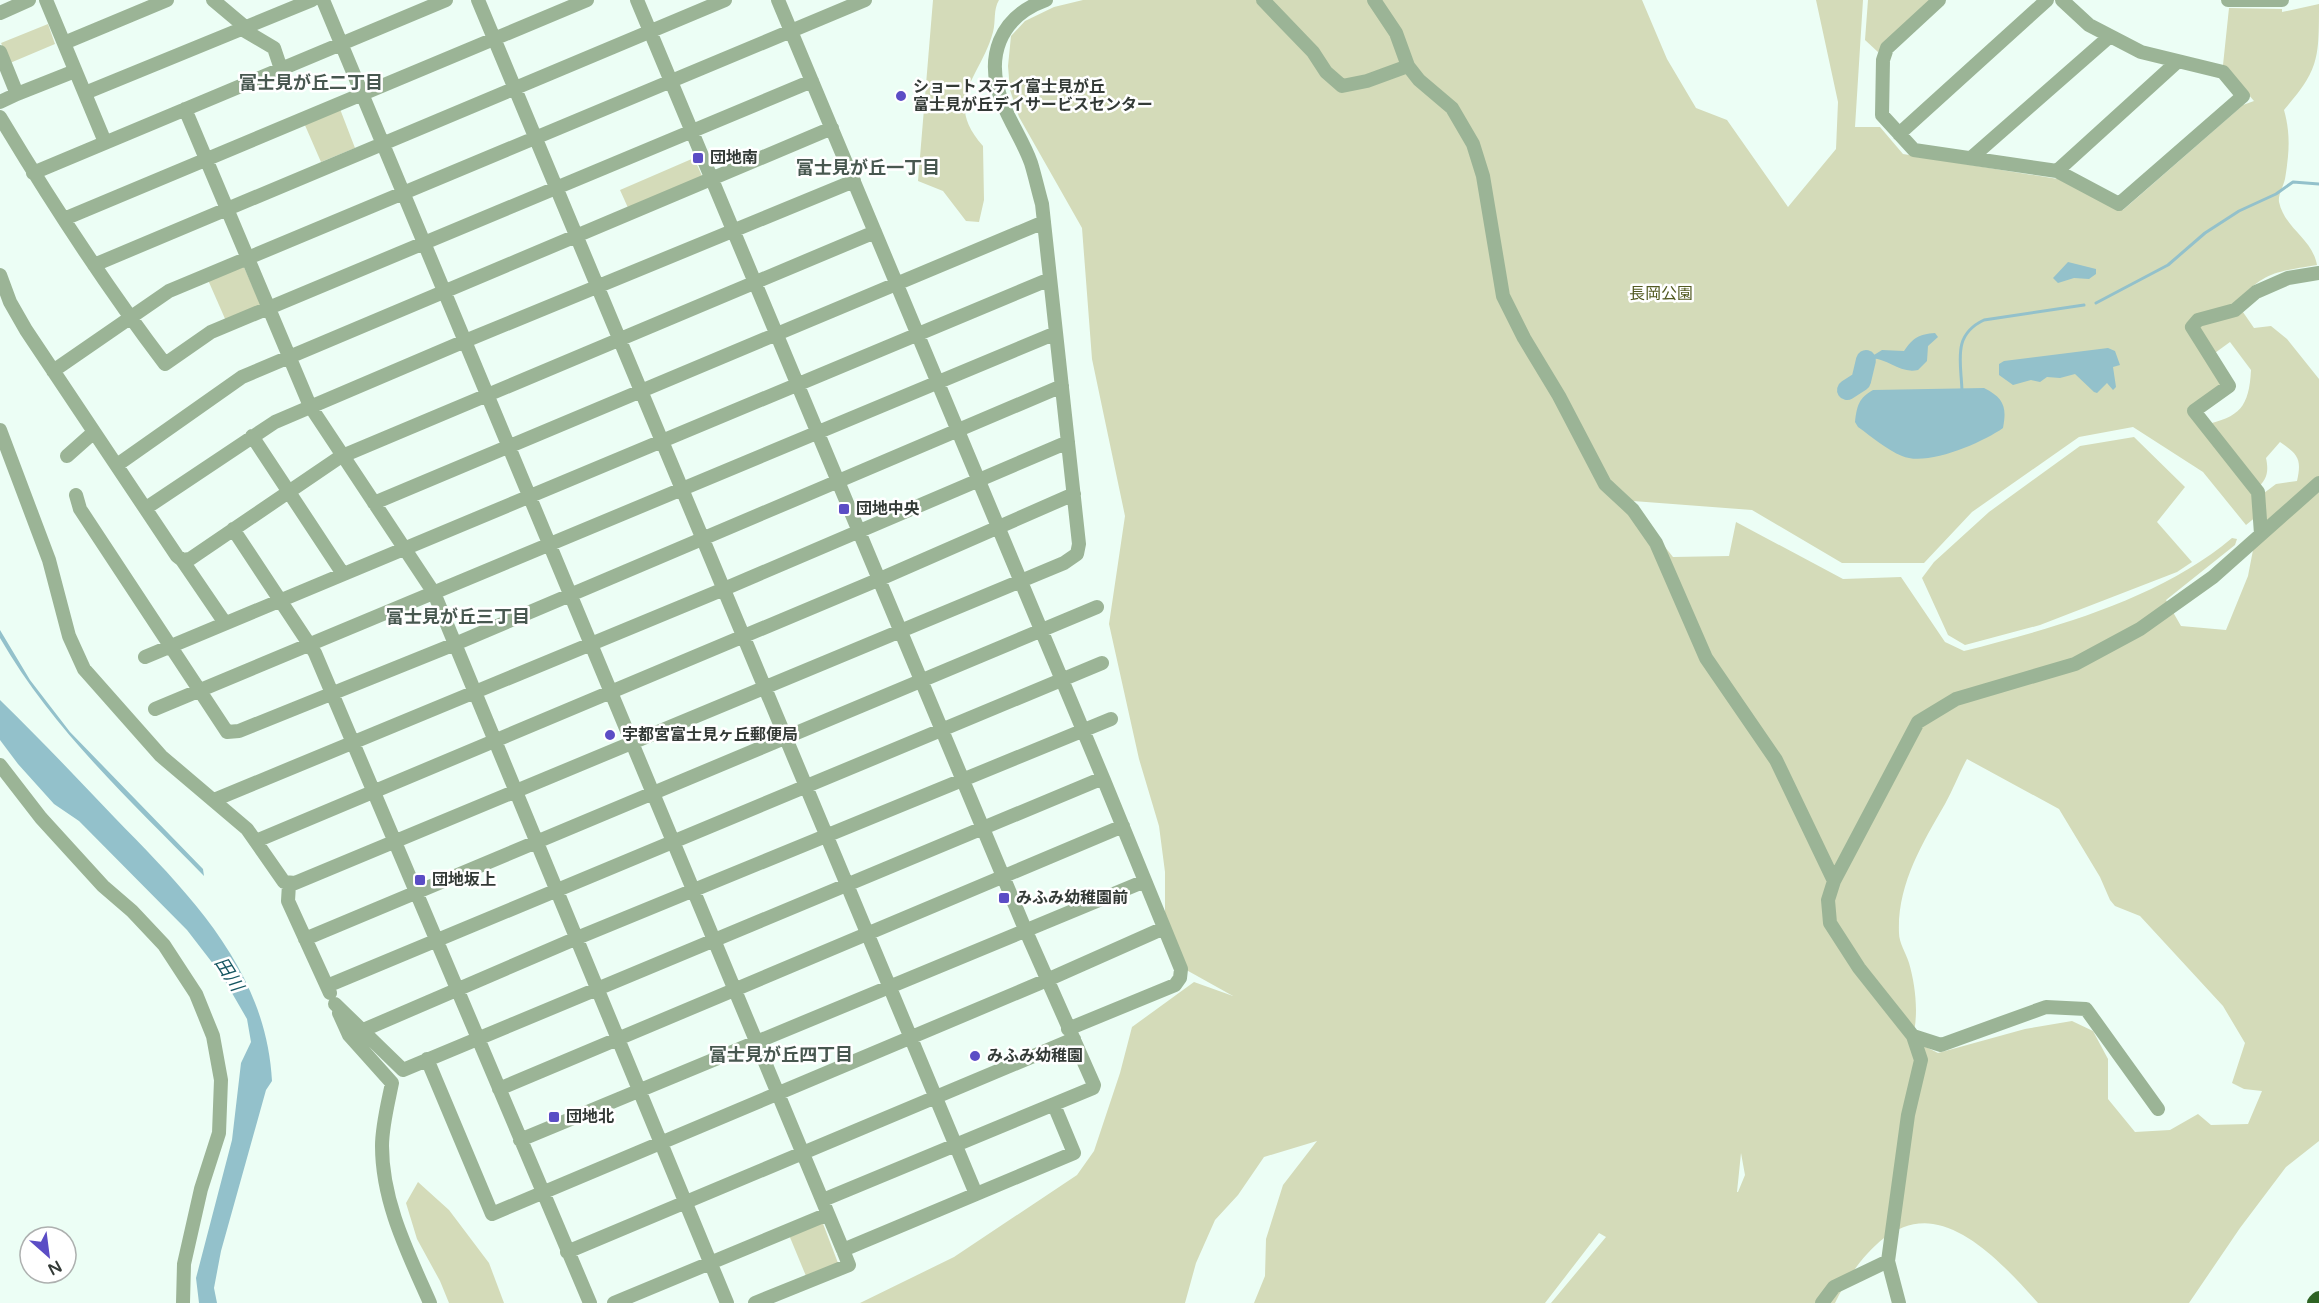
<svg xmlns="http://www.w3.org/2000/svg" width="2319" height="1303" viewBox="0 0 2319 1303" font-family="'Varela Round','Noto Sans JP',sans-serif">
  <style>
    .green { fill: #d4dbb9; fill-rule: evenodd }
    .water { fill: #93c1cb }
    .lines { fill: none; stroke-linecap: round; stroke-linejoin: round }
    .stream { stroke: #93c1cb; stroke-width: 3 }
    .river { stroke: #93c1cb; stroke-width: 20 }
    .minor { stroke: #9bb496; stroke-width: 14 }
    .highway { stroke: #2e6324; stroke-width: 18 }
    .poi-dot { fill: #5b4dc5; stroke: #fff; stroke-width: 2 }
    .labels { text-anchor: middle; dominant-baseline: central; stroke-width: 5; stroke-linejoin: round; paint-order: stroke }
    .poi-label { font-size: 16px; font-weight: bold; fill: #333a36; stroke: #fff; text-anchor: start }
    .park-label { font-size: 16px; fill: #525a21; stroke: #fff }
    .neighbourhood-label { font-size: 18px; font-weight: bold; fill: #485850; stroke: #fff }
    .water-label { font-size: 18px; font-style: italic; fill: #175762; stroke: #fff }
  </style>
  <rect width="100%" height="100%" fill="#ecfef5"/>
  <path class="green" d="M933,0H999C993,10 996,21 993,32C981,77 942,100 983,146L984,200L979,222L966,221L943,191L918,181Z
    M1083,0H1642L1667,59L1696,108L1727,120L1788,207L1836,149L1838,102L1816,0H1863L1855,127H1880L1903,154L2058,179L2123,210L2243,105L2254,101L2223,65L2229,8L2282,9V12L2319,4C2319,59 2319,70 2284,110C2291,135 2289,154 2285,179C2283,187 2278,195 2279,202C2285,229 2312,238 2317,265C2276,272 2266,271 2236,302L2254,328L2271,326L2287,339L2319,379V1141L2286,1167L2240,1228L2189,1303H2038C2012,1274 1973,1230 1933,1224C1887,1217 1852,1268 1835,1303H1551L1606,1237L1599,1233L1545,1303H1254L1265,1276L1266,1239L1283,1185L1317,1141L1264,1157L1238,1195L1215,1220L1196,1263L1185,1303H860L954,1257L1077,1175L1094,1151L1120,1073L1132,1027L1194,982L1233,996L1181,967L1165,919V872L1159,826L1139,759L1109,624L1125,516L1092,359L1082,228L1019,117L1010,90L1008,66L1011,36L1025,21L1054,7ZM2230,342L2251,370C2249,407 2240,417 2204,425L2256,489C2267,480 2269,472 2266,458L2280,442C2298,454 2302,459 2297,481L2276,484L2264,493L2248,576L2226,630L2181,626L2166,600L2235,545L2237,539L2232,538C2160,599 2054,628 1964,651L1945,642L1901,577L1843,579L1736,522L1729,556L1673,557L1614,483L1633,501L1752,510L1842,563H1924L1972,512L2079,437L2133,427L2203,472L2246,525L2257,516L2255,489L2188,413L2222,385L2208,358ZM1967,759L2059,809L2100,877L2110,900L2115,906L2140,916L2223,1006L2245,1043L2232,1083L2244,1089L2262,1091L2248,1124L2211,1125L2198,1114L2170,1130L2135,1132L2108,1099V1059L2093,1031L2072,1021L2025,1029L1938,1053L1912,1040C1919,1017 1916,987 1909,963C1906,953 1899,943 1899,933C1897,885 1922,844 1945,804C1953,790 1959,773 1967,759ZM1741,1153L1745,1175L1738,1192H1737Z
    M1868,0H1935L1878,52L1865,40Z
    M48,24L55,44L10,63L1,43Z
    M340,109L355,148L321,162L304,123Z
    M694,158L702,176L629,210L620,190Z
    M243,265L261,305L226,321L208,280Z
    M2134,437L2185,487L2157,522L2192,562L2177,572L2040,625L1965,645L1948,635L1922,578L1934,562L1989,512L2080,446Z
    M418,1182L449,1210L489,1263L504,1303H449L440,1281L417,1239L406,1203Z
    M822,1221L838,1263L806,1276L789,1235Z"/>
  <path class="water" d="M2068,262L2096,269V274L2089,279L2074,278L2058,283L2053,278Z
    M1935,333L1938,337L1928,346L1927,361L1918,370C1898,375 1883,353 1866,360L1882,350L1904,351C1913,338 1919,334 1935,333Z
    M2108,348L2115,351L2120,365L2113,367L2116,387L2113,390L2107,383L2097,393L2094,392L2075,374L2060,378L2047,377L2040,382L2031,380L2013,385L1999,375V364L2004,361Z
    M1984,388C2004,398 2007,407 2003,428C1982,443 1926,467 1902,456C1887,450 1872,437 1858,427L1855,422C1857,405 1859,398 1873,390Z
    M0,630L30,680L70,732L203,869L204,876C131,801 53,730 0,638Z
    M0,700C39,738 77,778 115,818C188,893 266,969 272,1081L266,1090L221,1251L214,1288L217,1303H199L196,1278L232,1140L241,1063L251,1042L247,1019L221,974L187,930L79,821L54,804L18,764L0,740Z"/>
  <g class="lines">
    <path class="stream" d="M2096,303L2168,265L2205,233L2239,211L2276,194L2293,182L2319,184
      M1962,391C1961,361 1952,335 1984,320L2084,305"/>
    <path class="river" d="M1847,390L1861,381L1866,360"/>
    <path class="minor" d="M46,0L105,142
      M213,0L244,26
      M323,0L843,1250L1074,1153L1054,1105
      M478,0L976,1194
      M637,0L1025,929L1094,1085L1093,1088L823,1200
      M1263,0L1313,52L1326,72L1342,86L1367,81L1408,66
      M1374,0L1396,33L1408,66L1419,80L1452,108L1473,144L1483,176L1503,296L1524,338L1559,396L1605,484L1633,510L1656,543L1706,658L1776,760L1834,881
      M1939,0L1887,48L1883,60L1882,115L1914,150L2057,171L2119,204L2243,96L2223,72L2141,52L2089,25L2062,0
      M2228,0H2282
      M0,13L29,0
      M240,28L274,48L281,69
      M64,43L167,0
      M0,52L17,94L0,102
      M85,93L312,0
      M17,94L75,71
      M185,109L310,406L434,593L727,1303
      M0,117C51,202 105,285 165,364L211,332L812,81
      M1899,134L2047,0
      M1971,158L2109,37
      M2057,171L2177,62
      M33,173L446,0
      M64,219L587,0
      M94,265L725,0
      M0,275L10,302L26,330L177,556L182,560L190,559L340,457L875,232
      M53,371L169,291L865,0
      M0,430L49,560L69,636L84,669L161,756L247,829L284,882L295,883L1064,563L1077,554L1079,544L1042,204C1038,190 1035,176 1031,163C1024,143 1011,124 1003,104C984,58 999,17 1046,0
      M252,436L343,574
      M67,456L94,432
      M117,465L242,377L832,128
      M76,495L80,509L227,732L239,731L455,644L1062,386
      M374,503L1044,222
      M146,508L275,422L465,341L854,181
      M233,529L315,653L590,1303
      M2261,534L2258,492L2194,411L2229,386L2192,327L2198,320L2235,310L2256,292L2288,278L2319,273
      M182,560L225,623
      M145,657L1050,279
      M155,709L1056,333
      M0,765L41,818L103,886L132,911L164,945L196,994L213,1036L221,1080L219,1133L201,1189L184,1264L183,1303
      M214,800L724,589L1068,442
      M256,841L880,579L1074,494
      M289,884L288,901L330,993
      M305,939L1097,607
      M327,986L1102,663
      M335,1004L403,1070L1103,778L778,0
      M339,1013L349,1035L392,1083C388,1103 382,1126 382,1146C382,1202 408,1253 430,1303
      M1068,1029L1175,985L1180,978L1181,969L1103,778
      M361,1031L577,938L1111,719
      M1913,1036L1941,1045L2046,1007L2086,1009L2158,1109
      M427,1059L492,1214L1047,980L1164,928
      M499,1089L1123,826
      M520,1140L1145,881
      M567,1252L1074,1039
      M614,1303L828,1214
      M755,1303L849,1265L843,1250
      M1822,1303L1834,1287L1888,1261
      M1899,1303L1888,1261L1908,1115L1921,1060L1913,1036L1859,968L1830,923L1828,900L1834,881L1918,722L1956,699L2075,664L2140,629L2213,577L2319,483"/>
    <path class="highway" d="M2316,1303L2319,1300"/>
  </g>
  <g class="poi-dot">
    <circle cx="901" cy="96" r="6"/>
    <rect x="692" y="152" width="12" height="12" rx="3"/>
    <rect x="838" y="503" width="12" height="12" rx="3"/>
    <circle cx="610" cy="735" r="6"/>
    <rect x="414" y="874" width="12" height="12" rx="3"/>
    <rect x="998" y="892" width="12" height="12" rx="3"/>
    <circle cx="975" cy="1056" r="6"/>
    <rect x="548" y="1111" width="12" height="12" rx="3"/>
  </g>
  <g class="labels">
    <g class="poi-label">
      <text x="913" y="87">ショートステイ富士見が丘<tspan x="913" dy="18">富士見が丘デイサービスセンター</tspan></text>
      <text x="710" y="158">団地南</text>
      <text x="856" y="509">団地中央</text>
      <text x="622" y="735">宇都宮富士見ヶ丘郵便局</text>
      <text x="432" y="880">団地坂上</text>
      <text x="1016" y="898">みふみ幼稚園前</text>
      <text x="987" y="1056">みふみ幼稚園</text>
      <text x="566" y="1117">団地北</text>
    </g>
    <g class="park-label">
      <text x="1661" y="294">長岡公園</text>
    </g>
    <g class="neighbourhood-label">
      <text x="311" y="83">富士見が丘二丁目</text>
      <text x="868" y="168">富士見が丘一丁目</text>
      <text x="458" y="617">富士見が丘三丁目</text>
      <text x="781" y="1055">富士見が丘四丁目</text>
    </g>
    <g class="water-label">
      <text transform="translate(229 974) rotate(58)">田川</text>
    </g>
  </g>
  <g transform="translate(48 1255) rotate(152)"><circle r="28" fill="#ffffff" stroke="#adb0af" stroke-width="1.5"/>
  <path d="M0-4.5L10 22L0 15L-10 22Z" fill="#5b4dc5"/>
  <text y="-9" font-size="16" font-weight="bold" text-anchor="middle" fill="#333a36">N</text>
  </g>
</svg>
